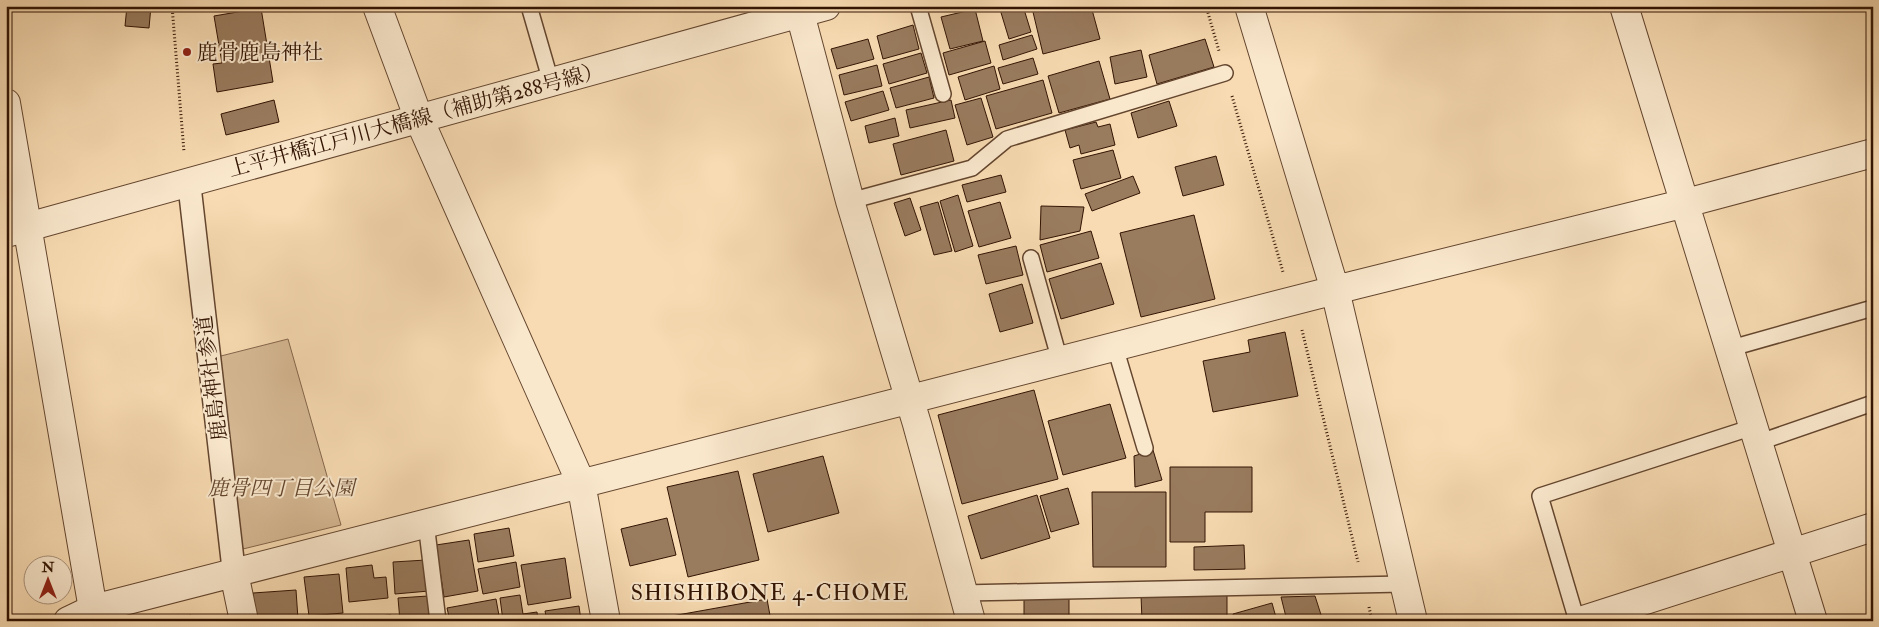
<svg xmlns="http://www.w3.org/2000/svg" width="1879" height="627" viewBox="0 0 1879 627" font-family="'IM FELL Double Pica','Noto Serif JP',serif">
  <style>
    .green { fill: #d6b994; stroke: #84664c }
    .building { fill: #997b5e; stroke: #321403 }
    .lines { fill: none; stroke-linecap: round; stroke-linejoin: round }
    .service-casing { stroke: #64462f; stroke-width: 18 }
    .pedestrian-casing { stroke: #64462f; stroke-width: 25 }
    .minor-casing { stroke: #64462f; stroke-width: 30 }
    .tertiary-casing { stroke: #64462f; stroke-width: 30 }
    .path { stroke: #321403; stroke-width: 3; stroke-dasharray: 1 2.5; stroke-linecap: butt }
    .service { stroke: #fae8cd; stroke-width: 15 }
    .pedestrian { stroke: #fae8cd; stroke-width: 22 }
    .minor { stroke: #fae8cd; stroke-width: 28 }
    .tertiary { stroke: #fae8cd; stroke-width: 28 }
    .poi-dot { fill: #8f2418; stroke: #fae8cd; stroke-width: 2 }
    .labels { text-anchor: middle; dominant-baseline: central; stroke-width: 4; stroke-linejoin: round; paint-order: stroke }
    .poi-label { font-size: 21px; fill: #321403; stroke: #fae8cd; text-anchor: start }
    .street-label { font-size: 21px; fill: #321403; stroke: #fae8cd }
    .park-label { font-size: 21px; font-style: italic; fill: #63462e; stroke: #fae8cd }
    .neighbourhood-label { font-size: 22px; letter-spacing: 1px; fill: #321403; stroke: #fae8cd }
  </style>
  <rect width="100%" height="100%" fill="#f8dbb2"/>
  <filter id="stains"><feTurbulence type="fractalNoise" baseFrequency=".004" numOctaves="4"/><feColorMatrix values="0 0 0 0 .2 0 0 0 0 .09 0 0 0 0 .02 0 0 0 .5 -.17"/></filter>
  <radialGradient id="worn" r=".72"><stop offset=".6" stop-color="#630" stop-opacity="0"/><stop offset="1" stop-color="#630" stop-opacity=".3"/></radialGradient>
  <path class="green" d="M288,339L341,525L243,549L213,358Z"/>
  <path class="building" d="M127,6H151L149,28L125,26Z
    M999,6H1023L1031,32L1009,39Z
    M1055,6H1091L1100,39L1043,54L1033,12Z
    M1102,6H1122L1104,11Z
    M261,8L273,82L217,92L213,64L222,63L214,16Z
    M975,9L983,41L950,49L941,17Z
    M913,25L919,49L883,59L877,36Z
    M1032,35L1037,49L1003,60L999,45Z
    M868,39L874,59L837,69L831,49Z
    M1205,39L1214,67L1157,84L1149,55Z
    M985,41L991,63L949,75L943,53Z
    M1141,50L1147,77L1115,84L1110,57Z
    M921,53L927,73L889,84L883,64Z
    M1033,58L1038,74L1003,84L998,68Z
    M1099,61L1110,99L1059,113L1048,76Z
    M877,65L882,86L844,95L839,75Z
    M994,66L1000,89L965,100L958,77Z
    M929,77L934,98L896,108L890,88Z
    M1043,80L1052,113L996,129L986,96Z
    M883,91L889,110L851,121L845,102Z
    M981,98L993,137L967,145L955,105Z
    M274,100L279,122L226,135L221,114Z
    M951,100L955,118L910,128L906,110Z
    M1169,101L1177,126L1138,138L1131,113Z
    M895,118L899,136L869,143L865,126Z
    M1096,122L1098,127L1110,124L1115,145L1081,154L1079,145L1070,148L1065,130Z
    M946,130L954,161L901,175L893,144Z
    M1113,150L1121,178L1081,189L1073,160Z
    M1216,156L1224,185L1183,196L1175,167Z
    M1001,175L1006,192L967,202L962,185Z
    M1133,176L1140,193L1092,211L1085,194Z
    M958,195L973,246L955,252L940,201Z
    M910,198L921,230L905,236L894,203Z
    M938,202L952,251L934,255L920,207Z
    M1000,202L1011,238L979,247L968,211Z
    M1041,206L1084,207L1080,231L1040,240Z
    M1194,215L1215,299L1141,317L1120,233Z
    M1091,231L1099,258L1047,272L1040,245Z
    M1016,246L1023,275L986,284L978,255Z
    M1101,263L1114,304L1061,319L1049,279Z
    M1022,284L1033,323L1000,332L989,294Z
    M1285,332L1298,396L1213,412L1203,361L1250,352L1248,340Z
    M1034,390L1058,479L962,504L938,415Z
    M1110,404L1126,458L1063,475L1048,421Z
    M1153,450L1162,480L1135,487L1134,456Z
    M823,456L839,513L768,532L753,474Z
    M1170,467H1252V512H1205V542H1170Z
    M738,471L759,560L688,577L667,487Z
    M1068,488L1079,524L1051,532L1040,496Z
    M1092,492H1166V567H1093Z
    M1037,495L1050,538L981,559L968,516Z
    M667,518L676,555L630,566L621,529Z
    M509,528L514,556L478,562L474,534Z
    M469,540L478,591L444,597L436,545Z
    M1244,545L1245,569L1194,570V547Z
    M565,558L571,598L528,605L521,565Z
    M426,560L429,591L395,594L393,562Z
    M516,562L520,587L483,594L478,569Z
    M372,565L374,578L386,577L388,598L349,602L346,568Z
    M339,574L343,613L309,616L304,577Z
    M296,590L298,619L254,621L253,593Z
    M520,595L523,614L537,612L538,621H503L500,598Z
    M1141,595H1227V621H1142Z
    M428,596L430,618L400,621L398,598Z
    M1315,596L1323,621H1287L1281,597Z
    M1024,598H1069V621H1024Z
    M496,599L500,621H450L447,608Z
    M767,599L771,621H644Z
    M1272,603L1277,621H1234L1233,614Z
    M579,606L581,621H547L545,611Z
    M191,615L192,621H166Z
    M391,615V621H348V618Z"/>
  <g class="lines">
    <defs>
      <path id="service" d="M529,6L551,82
        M918,6L943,94
        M850,201L972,168L1007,139L1225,73
        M1031,258L1060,361
        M1115,347L1145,448
        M1728,349L1873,308
        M1757,443L1873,403
        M426,523L438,621
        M963,593L1403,584
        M1577,621L1540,496L1753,427"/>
      <path id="pedestrian" d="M189,182L234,573"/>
      <path id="minor" d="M377,6L419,119L581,483L606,621
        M798,6L850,201L917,424L971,621
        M1249,6L1335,290L1413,621
        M1624,6L1813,621
        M234,573L244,621
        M68,621L93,609L1355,285L1686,203L1873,153
        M1580,621L1873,527"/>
      <path id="tertiary" d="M6,103L95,621
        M6,233L826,6"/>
    </defs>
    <use href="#service" class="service-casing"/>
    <use href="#pedestrian" class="pedestrian-casing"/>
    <use href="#minor" class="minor-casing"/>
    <use href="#tertiary" class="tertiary-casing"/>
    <path class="path" d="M172,6L184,152
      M1206,6L1219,51
      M1232,96L1283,272
      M1302,330L1358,562
      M1369,607L1372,621"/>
    <use href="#service" class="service"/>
    <use href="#pedestrian" class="pedestrian"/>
    <use href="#minor" class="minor"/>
    <use href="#tertiary" class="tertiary"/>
  </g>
  <circle class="poi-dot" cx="187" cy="52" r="5"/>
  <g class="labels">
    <g class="poi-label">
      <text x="197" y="52">鹿骨鹿島神社</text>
    </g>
    <g class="street-label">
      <text transform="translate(416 120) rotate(-15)">上平井橋江戸川大橋線（補助第288号線）</text>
      <text transform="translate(212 378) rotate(-97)">鹿島神社参道</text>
    </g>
    <g class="park-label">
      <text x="281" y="488">鹿骨四丁目公園</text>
    </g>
    <g class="neighbourhood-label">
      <text x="770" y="593">SHISHIBONE 4-CHOME</text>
    </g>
  </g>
  <rect width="1879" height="627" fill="none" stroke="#f8dbb2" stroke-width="25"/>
  <rect x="8" y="8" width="1864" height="612" fill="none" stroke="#321403" stroke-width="2.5"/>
  <rect x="12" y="12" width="1854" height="602" fill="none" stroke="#321403"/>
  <g transform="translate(48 580)"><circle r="24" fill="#fae8cd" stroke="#aa937c"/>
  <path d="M0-4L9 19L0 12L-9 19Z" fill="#8f2418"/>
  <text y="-8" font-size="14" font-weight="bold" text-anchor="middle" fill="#321403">N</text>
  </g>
  <rect width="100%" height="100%" filter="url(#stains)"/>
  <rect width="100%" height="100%" fill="url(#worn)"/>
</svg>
